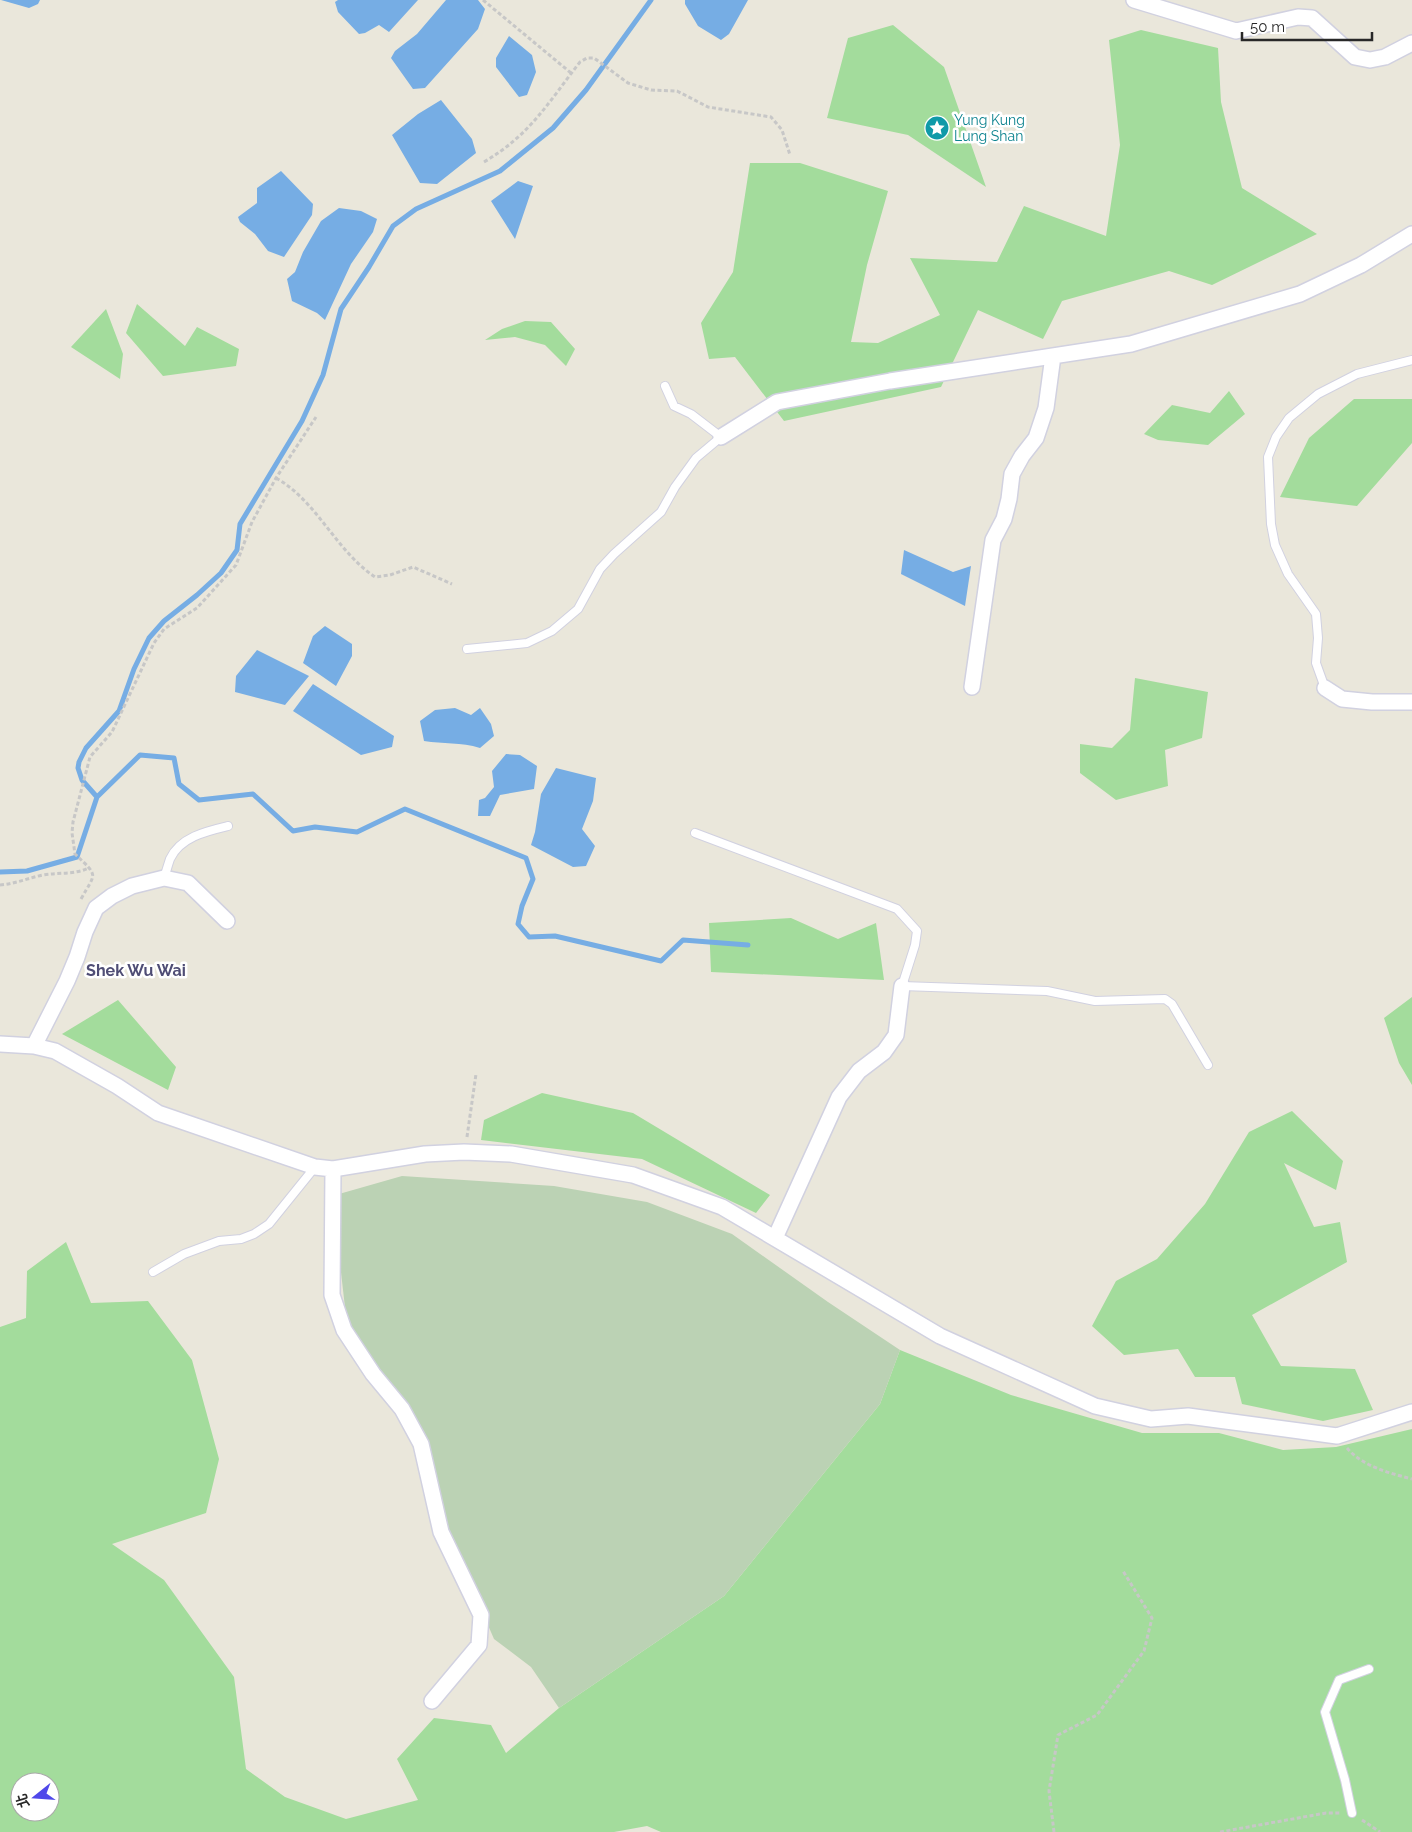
<svg xmlns="http://www.w3.org/2000/svg" width="1412" height="1832" viewBox="0 0 1412 1832" font-family="Raleway,'Noto Sans TC',sans-serif">
  <style>
    .green { fill: #a3dc9c; fill-rule: evenodd }
    .cemetery { fill: #bbd2b4 }
    .water { fill: #76ade4 }
    .lines { fill: none; stroke-linecap: round; stroke-linejoin: round }
    .stream { stroke: #76ade4; stroke-width: 5 }
    .service-casing { stroke: #d1d1e0; stroke-width: 10 }
    .minor-casing { stroke: #d1d1e0; stroke-width: 18 }
    .path { stroke: #c7c7c7; stroke-width: 3; stroke-dasharray: 4 2.5; stroke-linecap: butt }
    .service { stroke: #fff; stroke-width: 8 }
    .minor { stroke: #fff; stroke-width: 15 }
    .labels { text-anchor: middle; dominant-baseline: central; stroke-width: 5; stroke-linejoin: round; paint-order: stroke }
    .culture-label { font-size: 14px; fill: #0d838f; stroke: #fff; text-anchor: start }
    .quarter-label { font-size: 16px; font-weight: bold; fill: #4f4d75; stroke: #fff }
  </style>
  <rect width="100%" height="100%" fill="#eae7db"/>
  <path class="green" d="M893,25L944,67L986,187L908,135L827,118L848,38Z
    M1141,30L1218,48L1221,102L1242,188L1317,234L1212,285L1169,271L1062,301L1043,339L978,310L941,387L784,421L735,357L709,359L701,323L733,272L750,163H800L888,191L867,265L851,342L878,343L940,315L910,258L997,262L1024,206L1106,236L1120,145L1109,40Z
    M137,304L185,346L197,327L239,349L236,366L163,376L126,333Z
    M106,309L123,354L120,379L71,347Z
    M525,321L551,322L575,349L566,366L545,345L515,337L485,340L502,329Z
    M1229,391L1245,414L1208,445L1158,440L1144,434L1172,405L1210,413Z
    M1354,399H1412V443L1357,506L1280,497L1309,438Z
    M1135,678L1208,692L1202,738L1165,750L1168,786L1116,800L1080,773V744L1112,748L1130,730Z
    M791,918L838,939L876,923L884,980L711,972L709,923Z
    M1412,997V1085L1399,1063L1384,1018Z
    M118,1000L176,1067L168,1090L62,1034Z
    M542,1093L633,1113L770,1195L756,1213L642,1159L481,1140L484,1120Z
    M1292,1111L1343,1161L1336,1190L1284,1163L1314,1227L1340,1222L1347,1262L1252,1315L1281,1366L1355,1369L1373,1410L1323,1421L1242,1404L1235,1377H1195L1178,1349L1124,1355L1092,1326L1116,1281L1157,1259L1205,1204L1249,1132Z
    M66,1242L91,1303L148,1301L192,1360L219,1459L206,1513L112,1544L164,1580L234,1677L246,1769L285,1797L346,1819L418,1800L397,1759L434,1718L491,1725L506,1753L559,1708L724,1596L880,1404L900,1350L1011,1395L1142,1433H1219L1283,1450L1336,1447L1412,1429V1832H661L647,1826L614,1832H0V1327L26,1318L27,1271ZM20,1782H50V1812H20Z"/>
  <path class="cemetery" d="M402,1176L554,1186L647,1202L732,1234L828,1302L900,1350L880,1404L724,1596L559,1708L531,1667L494,1639L475,1595L449,1544L417,1421L347,1325L337,1237L339,1194Z"/>
  <path class="water" d="M1,0H40L38,4L29,8Z
    M338,0H418L389,32L379,25L365,33L359,34L338,12L335,2Z
    M446,0H478L485,9L478,29L425,88L413,89L391,58L395,51L417,34Z
    M685,0H748L729,34L721,40L698,26L685,4Z
    M509,36L532,55L536,72L527,95L519,97L496,67V58Z
    M441,100L472,139L476,153L437,184L420,183L392,135L418,114Z
    M281,171L313,204L312,215L284,257L268,251L255,234L240,222L238,217L257,203V188Z
    M518,181L533,186L515,239L491,201Z
    M339,208L361,211L377,219L373,232L351,264L325,320L317,313L292,301L287,279L295,272L303,252L321,221Z
    M904,550L953,572L971,566L965,606L901,574Z
    M325,626L352,644V656L336,686L303,663L313,636Z
    M257,650L309,676L285,705L235,692L236,676Z
    M313,684L394,736L392,747L361,755L293,711Z
    M455,708L471,715L480,708L491,724L494,736L480,748C461,742 443,744 424,741L420,721L435,710Z
    M506,754L520,755L537,766L534,789L500,795L490,816H478L479,800L485,798L494,787L492,771Z
    M556,768L596,778L593,801L582,829L595,846L586,866L573,867L531,845L535,832L541,794Z"/>
  <g class="lines">
    <path class="stream" d="M97,797L82,780L78,768L79,762L86,748L119,711L134,669L149,638L164,621L197,595L221,573L237,550L240,524L302,421L323,375L341,309L369,267L393,226L416,209L500,171L553,128L586,90L651,0
      M0,872L27,871L77,857L97,797L140,755L174,758L179,784L199,800L253,794L293,831L315,827L357,832L405,809L526,858L533,879L522,906L518,924L529,937L555,936L661,961L683,940L748,945"/>
    <defs>
      <path id="service" d="M467,649L527,643L552,631L578,609L600,569L614,554L661,512L675,487L696,458L721,437L691,414L674,406L665,386
        M1325,688L1316,663L1318,638L1316,614L1288,574L1275,545L1271,524L1268,457L1276,437L1289,418L1318,394L1357,374L1412,360
        M695,833L897,909L917,931L915,945L902,986L1047,991L1095,1001L1165,999L1172,1004L1208,1065
        M164,878C166,872 168,865 170,859C180,837 207,831 228,826
        M153,1272L184,1254L219,1241L241,1239L254,1234L269,1224L315,1167
        M1352,1813L1345,1780L1325,1712L1339,1680L1369,1669"/>
      <path id="minor" d="M1134,0L1236,31L1298,17L1312,18L1355,57L1370,60L1385,57L1412,43
        M721,437L777,402L890,381L1131,344L1300,294L1361,265L1412,234
        M972,687L993,540L1004,519L1009,499L1012,474L1022,456L1036,438L1046,408L1053,356
        M1325,688L1342,699L1372,702H1412
        M0,1044L34,1046L55,1051L117,1086L158,1113L315,1167L333,1169L425,1154L464,1152L511,1154L633,1175L722,1207L940,1336L1095,1406L1151,1419L1188,1416L1337,1436L1412,1412
        M34,1046L67,981L77,957L85,932L96,908L112,896L132,886L164,878L188,883L227,921
        M333,1169L332,1295L344,1330L373,1374L402,1409L421,1444L441,1532L481,1615L479,1645L432,1701
        M775,1238L839,1097L859,1071L884,1052L896,1035L902,986"/>
    </defs>
    <use href="#service" class="service-casing"/>
    <use href="#minor" class="minor-casing"/>
    <path class="path" d="M483,0L571,73
      M484,162C530,135 548,103 580,62L587,58H594L628,83L651,90L677,91L708,107L771,117L782,130L790,155
      M276,478C317,501 336,551 375,577L390,575L413,567L452,584
      M0,885C15,884 28,878 43,875C60,872 73,875 89,868
      M81,899C96,872 99,877 75,854L72,833L73,822L90,757L112,732L154,643L164,629L197,608L236,565L252,522L276,478L316,417
      M467,1137L476,1074
      M1347,1448C1362,1466 1389,1473 1412,1479
      M1362,1820L1380,1832
      M1054,1832L1049,1791L1058,1735L1097,1715L1144,1651L1152,1618L1123,1571
      M1220,1832L1326,1813H1340"/>
    <use href="#service" class="service"/>
    <use href="#minor" class="minor"/>
  </g>
  <defs>
    <symbol id="sight-disc" viewBox="-11 -11 22 22"><circle r="9.5" fill="#0f9aa8" stroke="#fff"/><path d="M0-6L1.8-2.2L6-1.7L2.9 1.2L3.7 5.4L0 3.3L-3.7 5.4L-2.9 1.2L-6-1.7L-1.8-2.2Z" fill="#fff"/></symbol>
  </defs>
  <g fill-rule="evenodd">
    <use href="#sight-disc" x="923" y="114" width="28" height="28"/>
  </g>
  <g class="labels">
    <g class="culture-label">
      <text x="954" y="120">Yung Kung<tspan x="954" dy="16">Lung Shan</tspan></text>
    </g>
    <g class="quarter-label">
      <text x="136" y="970">Shek Wu Wai</text>
    </g>
  </g>
  <g transform="translate(35 1797) rotate(253)"><circle r="24" fill="#ffffff" stroke="#a9a9a9"/>
  <path d="M0-4L9 19L0 12L-9 19Z" fill="#4f48ea"/>
  <text y="-8" font-size="14" font-weight="bold" text-anchor="middle" fill="#282828">北</text>
  </g>
  <path d="M1242 32v8h130v-8" fill="none" stroke="#282828" stroke-width="2.5"/>
  <text x="1250" y="32" font-size="15" fill="#282828" stroke="#ffffff" stroke-width="4" paint-order="stroke">50 m</text>
</svg>
